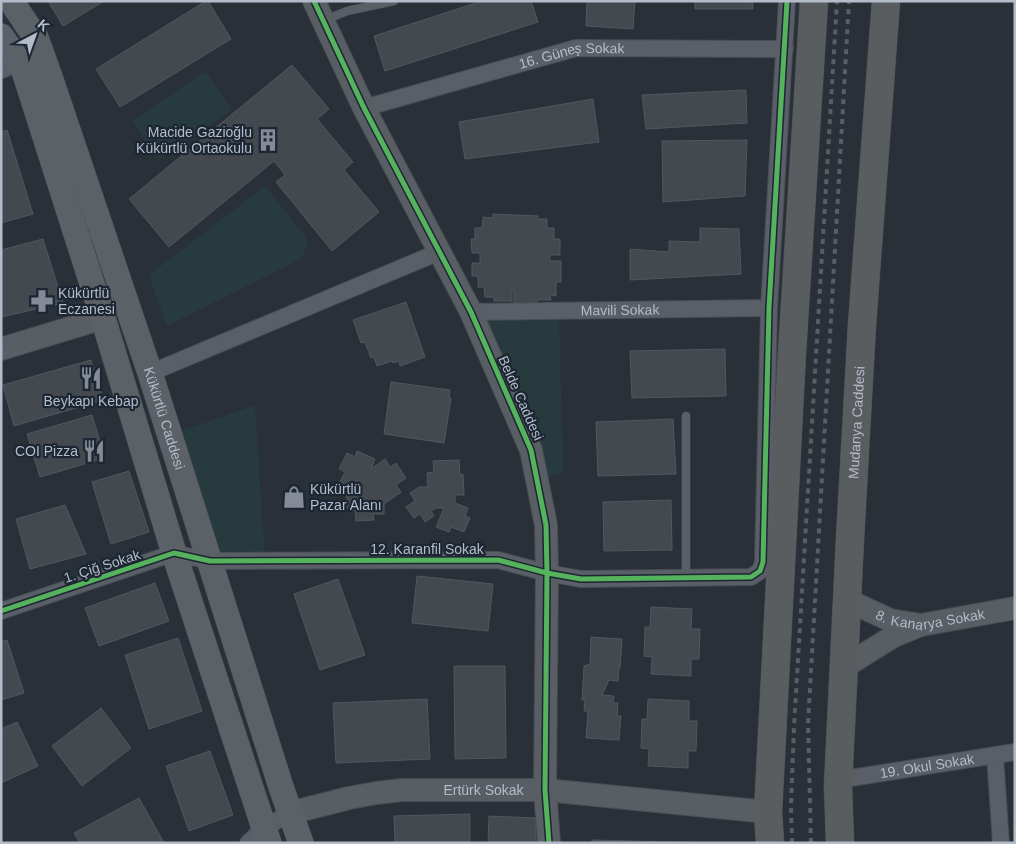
<svg xmlns="http://www.w3.org/2000/svg" width="1016" height="844" viewBox="0 0 1016 844" font-family="Arial,sans-serif">
  <style>
    .green { fill: #273a3e }
    .building { fill: #444950; stroke: #52575f }
    .lines { fill: none; stroke-linecap: round; stroke-linejoin: round }
    .lane-casing { stroke: #484c53; stroke-width: 9 }
    .street-casing { stroke: #484c53; stroke-width: 18 }
    .secondary-casing { stroke: #484c53; stroke-width: 24 }
    .primary-casing { stroke: #484c55; stroke-width: 26 }
    .highway-casing { stroke: #474c53; stroke-width: 29 }
    .lane { stroke: #5a5e66; stroke-width: 8 }
    .street { stroke: #5a5e66; stroke-width: 16 }
    .secondary { stroke: #595d64; stroke-width: 22 }
    .primary { stroke: #5c6168; stroke-width: 25 }
    .highway { stroke: #5a5d60; stroke-width: 28 }
    .rail { stroke: #595d64; stroke-width: 4; stroke-dasharray: 5 5; stroke-linecap: butt }
    .cycleway-casing { stroke: #1d2633; stroke-width: 8 }
    .cycleway { stroke: #56b35d; stroke-width: 5 }
    .labels { text-anchor: middle; dominant-baseline: central; stroke-width: 4.5; stroke-linejoin: round; paint-order: stroke }
    .street-label { font-size: 14px; fill: #b4bcc9; stroke: #1d2633 }
    .poi-label { font-size: 14px; fill: #b4bcc9; stroke: #1d2633; text-anchor: end }
  </style>
  <rect width="100%" height="100%" fill="#2a3038"/>
  <path class="green" d="M206,71L232,110L159,160L132,121Z
    M265,186L306,237V248L301,259L167,326L149,275Z
    M559,311L563,473L537,478L471,312Z
    M255,405L265,561H210L170,435Z"/>
  <path class="building" d="M48,1H104L63,26Z
    M206,1H208L231,39L120,107L96,69Z
    M482,1H531L538,22L385,71L374,36Z
    M587,1H635L633,29L586,26Z
    M695,1H752L753,9H695Z
    M292,65L329,109L317,119L353,162L344,170L379,212L332,251L276,182L285,175L274,161L169,247L129,199Z
    M746,90L747,123L646,129L642,95Z
    M593,99L599,142L465,159L459,122Z
    M7,130L33,214L1,223V132Z
    M747,140L745,196L663,202L662,141Z
    M493,214L538,216V219H547V228H554V239H560V255H550V261H561V282H556V296L550,295L551,300H537V303H514V291H512V301H494V297H485L484,287H478V276H472V263H480V253H472L471,239H475V228H482L483,217L493,218Z
    M700,228L739,229L741,274L630,280V249L669,252V241L700,242Z
    M43,239L63,303L1,317V250Z
    M406,302L425,357L400,366L399,361L393,363L392,361L377,366L374,357L371,358L365,342L361,343L353,320Z
    M725,349L726,396L632,398L630,351Z
    M91,360L103,400L14,426L3,385Z
    M391,382L450,390L449,398H451L444,443L384,434Z
    M92,415L105,458L40,477L27,434Z
    M673,419L676,474L598,476L596,422Z
    M357,451L375,459L371,469L385,459L390,467L396,463L406,478L396,485L401,492L384,504V514H373L374,520L356,521L355,510H348L346,492L350,491V486L340,482L345,472L339,469L347,453L355,457Z
    M459,460L460,475L463,474L464,495H455V503L468,508L465,516L470,518L464,532L451,527L449,532L436,527L444,508H436L431,511L434,516L425,522L420,514L414,518L406,507L415,501L410,493L419,487H428L427,473L434,472L433,461Z
    M129,471L149,532L111,544L92,482Z
    M671,500L672,550L604,551L603,502Z
    M65,505L86,554L30,569L16,519Z
    M417,576L493,584L488,631L412,623Z
    M338,579L365,655L320,670L294,594Z
    M155,583L169,621L99,646L85,608Z
    M651,607L692,609L691,629H700L699,659H691V676L651,674L652,657L644,656L645,627H650Z
    M591,637L622,639L620,668H619L618,681L609,680L602,695L614,696L613,703H618L617,716H621L619,740L586,738L588,711H584L585,700H582L584,666L590,664Z
    M178,638L202,711L149,729L125,655Z
    M7,640L24,693L1,700V642Z
    M454,666H505L506,758L455,759Z
    M427,699L430,759L336,763L333,703Z
    M648,699L689,701V721H697L696,751H688V768L648,766L649,749L641,748L642,719H647Z
    M101,708L131,748L82,786L52,746Z
    M17,722L38,766L1,783V729Z
    M210,751L233,815L189,831L166,766Z
    M139,798L164,843H80L74,833Z
    M470,814V843H395L394,816Z
    M489,816L535,818L536,843H488Z
    M592,840L712,843H592Z"/>
  <g class="lines">
    <defs>
      <path id="lane" d="M325,20L347,11L394,1
        M686,577V416"/>
      <g id="street">
        <path d="M1,70L19,63"/>
        <path id="s1" d="M364,108L576,48L785,49"/>
        <path id="s2" d="M471,312L769,308"/>
        <path d="M150,373L439,252"/>
        <path d="M1,611L174,553L210,561L498,560L547,573L581,579L751,577L760,571L763,562L769,308L787,1"/>
        <path d="M995,756L1001,843"/>
        <path id="s3" d="M838,780L1015,752"/>
        <path d="M248,843L264,828L290,813"/>
      </g>
      <g id="secondary">
        <path d="M314,1L364,108L471,312L531,450L546,525L547,573L545,790L549,843"/>
        <path d="M1,349L103,318"/>
        <path id="s4" d="M847,600L890,620L921,625L1015,608"/>
        <path d="M844,667L894,636L921,625"/>
        <path id="s5" d="M290,813L349,798L376,793L402,790H545L768,812"/>
      </g>
      <g id="primary">
        <path id="s6" d="M11,1L36,38L49,74L150,373L282,790L301,843"/>
        <path d="M1,36L23,68L103,318L174,553L269,843"/>
      </g>
      <g id="highway">
        <path d="M770,843L768,812L792,353L814,1"/>
        <path id="s7" d="M840,843L838,786L850,539L862,325L886,1"/>
      </g>
    </defs>
    <use href="#lane" class="lane-casing"/>
    <use href="#street" class="street-casing"/>
    <use href="#secondary" class="secondary-casing"/>
    <use href="#primary" class="primary-casing"/>
    <use href="#highway" class="highway-casing"/>
    <use href="#lane" class="lane"/>
    <use href="#street" class="street"/>
    <use href="#secondary" class="secondary"/>
    <use href="#primary" class="primary"/>
    <use href="#highway" class="highway"/>
    <path class="rail" d="M792,843L791,805L794,727L837,1
      M811,843L808,724L849,1"/>
    <defs>
      <path id="cycleway" d="M314,1L364,108L471,312L531,450L546,525L547,573L545,790L549,843
        M1,611L174,553L210,561L498,560L547,573L581,579L751,577L760,571L763,562L769,308L787,1"/>
    </defs>
    <use href="#cycleway" class="cycleway-casing"/>
    <use href="#cycleway" class="cycleway"/>
  </g>
  <defs>
    <symbol id="building-bare" viewBox="-9 -9 18 18"><path d="M-4-6H4V6H1V3H-1V6H-4ZM-2.5-4.3h1.7v1.8h-1.7ZM.8-4.3h1.7v1.8H.8ZM-2.5-1h1.7V.8h-1.7ZM.8-1h1.7V.8H.8Z" fill="#848b96" stroke="#1d2633" stroke-width="2.5" paint-order="stroke"/></symbol>
    <symbol id="pharmacy-bare" viewBox="-9 -9 18 18"><path d="M-2-6h4v4h4v4h-4v4h-4v-4h-4v-4h4Z" fill="#848b96" stroke="#1d2633" stroke-width="2.5" paint-order="stroke"/></symbol>
    <symbol id="restaurant-bare" viewBox="-9 -9 18 18"><path d="M-5-6h1v4h1v-4h1v4h1v-4h1v5L-1.5 .5V6h-2V.5L-5-1ZM5-6V6H3V1.5H1.5Q1.5-4 5-6Z" fill="#848b96" stroke="#1d2633" stroke-width="2.5" paint-order="stroke"/></symbol>
    <symbol id="shop-bare" viewBox="-9 -9 18 18"><path d="M-5-2.5h2.3a2.7 3.5 0 0 1 5.4 0H5L5.5 6h-11ZM-1.5-2.5h3a1.5 2.3 0 0 0-3 0Z" fill="#848b96" stroke="#1d2633" stroke-width="2.5" paint-order="stroke"/></symbol>
  </defs>
  <g fill-rule="evenodd">
    <use href="#building-bare" x="252" y="124" width="32" height="32"/>
    <use href="#pharmacy-bare" x="26" y="285" width="32" height="32"/>
    <use href="#restaurant-bare" x="75" y="362" width="32" height="32"/>
    <use href="#restaurant-bare" x="78" y="435" width="32" height="32"/>
    <use href="#shop-bare" x="278" y="481" width="32" height="32"/>
  </g>
  <g class="labels">
    <g class="street-label">
      <text stroke="none"><textPath href="#s1" startOffset="215">16. Güneş Sokak</textPath></text>
      <text stroke="none"><textPath href="#s2" startOffset="149">Mavili Sokak</textPath></text>
      <text transform="translate(521 398) rotate(66)">Belde Caddesi</text>
      <text stroke="none"><textPath href="#s6" startOffset="446">Kükürtlü Caddesi</textPath></text>
      <text stroke="none"><textPath href="#s7" startOffset="421">Mudanya Caddesi</textPath></text>
      <text x="427" y="549">12. Karanfil Sokak</text>
      <text transform="translate(102 566) rotate(-18)">1. Çiğ Sokak</text>
      <text stroke="none"><textPath href="#s4" startOffset="88">8. Kanarya Sokak</textPath></text>
      <text stroke="none"><textPath href="#s3" startOffset="90">19. Okul Sokak</textPath></text>
      <text stroke="none"><textPath href="#s5" startOffset="196">Ertürk Sokak</textPath></text>
    </g>
    <g class="poi-label">
      <text x="252" y="132">Macide Gazioğlu<tspan x="252" dy="16">Kükürtlü Ortaokulu</tspan></text>
      <text x="58" y="293" text-anchor="start">Kükürtlü<tspan x="58" dy="16">Eczanesi</tspan></text>
      <text x="91" y="401" text-anchor="middle">Beykapı Kebap</text>
      <text x="78" y="451">COI Pizza</text>
      <text x="310" y="489" text-anchor="start">Kükürtlü<tspan x="310" dy="16">Pazar Alanı</tspan></text>
    </g>
  </g>
  <rect width="1016" height="844" fill="none" stroke="#b4bcc9" stroke-width="5"/>
  <g transform="translate(35 35) rotate(41)" stroke="#1d2633" stroke-width="4" paint-order="stroke">
  <path d="M0-4L9 19L0 12L-9 19Z" fill="#b4bcc9"/>
  <text y="-8" font-size="14" font-weight="bold" text-anchor="middle" fill="#b4bcc9">K</text>
  </g>
</svg>
